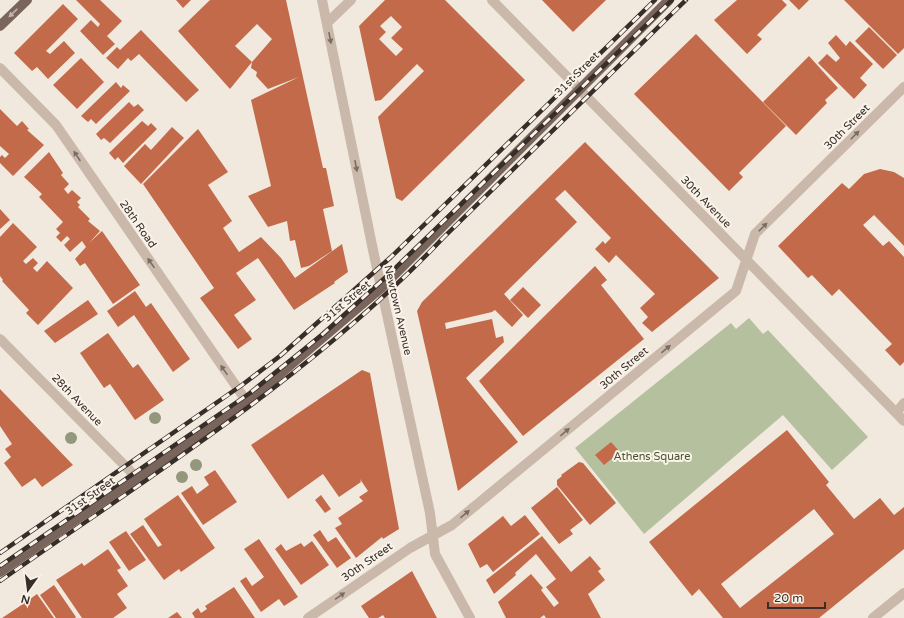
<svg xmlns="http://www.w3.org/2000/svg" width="904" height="618" viewBox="0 0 904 618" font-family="'Varela Round',sans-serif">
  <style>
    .green { fill: #b5c19e }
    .building { fill: #c36a4b; fill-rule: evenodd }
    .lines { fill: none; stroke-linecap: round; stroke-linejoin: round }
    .minor { stroke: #cab9aa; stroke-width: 10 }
    .major { stroke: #79655b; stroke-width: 10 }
    .rail-casing { stroke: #382e29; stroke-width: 4.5 }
    .rail { stroke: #faf3ea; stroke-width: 3; stroke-dasharray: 9; stroke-linecap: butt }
    .tree { fill: #93987d }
    .oneway { fill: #c0b3aa }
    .oneway2 { fill: #7a6d63 }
    .labels { text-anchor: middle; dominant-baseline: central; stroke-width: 4; stroke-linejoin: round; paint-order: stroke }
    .street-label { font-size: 11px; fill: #382e29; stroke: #faf3ea }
    .park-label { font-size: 11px; fill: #46552e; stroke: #faf3ea }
  </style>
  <rect width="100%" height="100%" fill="#f2e9de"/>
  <path class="green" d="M749,318L763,334L768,330L868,437L832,470L783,415L644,534L575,448L731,323L736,329Z"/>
  <path class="building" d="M76,0H100L122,21L107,36L115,44L103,55L80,31L91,20L98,27L100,24Z
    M176,0H191L183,8Z
    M210,0H286L323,168H326L334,206L323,209L332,251L309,266L301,268L295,240L290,241L287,221L268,227L248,196L271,186L251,100L299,77L268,89L256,76L257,72L251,68L252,62L272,39L257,24L235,46L252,62L230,89L178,31Z
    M385,0H445L525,80L402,201L396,198L378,117L424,71L417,64L381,100L375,101L359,26ZM391,16L402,27L391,38L403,49L396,56L379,39L386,32L380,26Z
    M542,0H606L573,32Z
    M737,0H782L787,5L757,35L762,39L747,54L714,20Z
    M789,0H809L799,10Z
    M844,0H904V48L898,54Z
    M63,4L78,19L46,51L50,54L64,41L75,53L48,79L37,67L32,71L14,53Z
    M869,27L897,55L883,69L855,41Z
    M141,30L199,90L186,102L139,54L131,61L128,58L118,69L106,58L117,47L120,50Z
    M696,34L786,126L739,173L743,177L729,191L634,94Z
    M836,35L846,46L850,41L873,64L860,78L867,85L854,99L818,63L827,54L836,62L840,58L828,43Z
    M809,56L838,88L825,100L827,103L796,135L763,102Z
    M81,58L104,82L77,109L53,85Z
    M116,82L121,88L123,85L130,91L96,124L91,119L88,122L81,116Z
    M129,102L134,107L138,104L144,110L110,143L104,138L101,140L96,134Z
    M0,109L17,126L22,121L29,129L27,130L44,145L13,176L0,163V157L2,155L5,158L9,154L0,146Z
    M142,121L148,126L151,123L157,129L123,163L118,157L115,160L109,153Z
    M172,127L184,138L141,184L124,166L145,144L151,150Z
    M198,129L228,172L208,185L232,221L223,228L239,252L261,237L281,258L295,278L342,244L348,272L334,282L335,283L294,310L258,258L236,273L256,300L234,315L252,339L238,349L200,298L214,288L143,184Z
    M585,142L719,278L652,332L642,323L648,317L640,308L655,294L616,255L609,263L595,249L603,241L605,244L611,238L565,190L555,199L577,222L504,294L523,315L512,327L495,310L492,312L445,323L446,329L492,319L496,338L503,336L504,342L466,378L518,442L458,491L417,311L422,302Z
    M49,152L63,173L61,175L69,184L64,189L68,194L72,190L81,198L77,202L80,205L78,207L90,219L88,221L100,231L89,243L102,231L140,285L113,304L85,263L80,266L75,259L86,247L82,241L70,252L64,245L70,239L67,236L61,242L56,237L60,233L56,229L63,222L39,197L42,194L24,177Z
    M880,169L894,172L904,178V246L874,215L863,225L883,246L889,241L904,257V362L900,366L885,350L892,344L839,289L832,296L812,275L808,278L778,246L842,183L849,189L864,174Z
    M0,209L10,220L0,229Z
    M13,223L37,247L23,261L26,264L33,258L38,263L33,268L37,272L47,261L73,288L38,325L26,313L29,310L2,281L3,280L0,276V237Z
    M595,266L607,280L601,285L644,339L523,436L479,381Z
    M523,287L541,305L528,318L510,300Z
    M135,291L146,307L151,303L190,359L173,372L134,315L118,327L107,311Z
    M88,300L98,314L55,343L44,331Z
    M108,333L133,368L138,364L164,400L135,420L110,384L104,388L80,353Z
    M362,370L370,373L399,529L383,539L382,537L356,558L335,528L342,524L338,518L363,501L359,497L368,491L360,479L361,482L339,497L323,474L288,499L251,445Z
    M0,389L73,465L42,487L35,478L22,487L4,463L11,457L5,449L12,444L0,426Z
    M787,430L829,482L826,485L854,519L880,498L894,515L904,507V549L819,618H723L699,589L692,596L649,542ZM814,509L834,534L740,608L721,584Z
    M611,442L620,452L604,465L595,455Z
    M579,462L583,463L616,503L590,525L557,485V480L562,476L561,475Z
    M215,470L237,502L203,525L181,493L192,486L197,494L209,485L204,477Z
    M557,487L583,520L570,530L573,534L559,544L531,508Z
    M178,495L215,548L181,572L179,569L164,580L130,534L143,525L158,547L162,545L144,519Z
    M321,495L331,509L325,513L315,500Z
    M525,515L540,534L493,572L487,564L480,568L468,544L503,516L511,526Z
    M320,530L328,542L336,537L351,558L337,568L313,535Z
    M126,531L146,560L129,571L109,542Z
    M542,536L571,572L590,556L601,569L598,571L605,580L588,594L601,618H546L544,615L540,618H506L498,602L531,574L543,588L541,590L554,607L559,603L546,587L556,579L536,554L515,573L516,575L494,594L486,580Z
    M259,539L298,597L284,606L279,599L261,612L240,581L246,577L252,586L264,577L244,549Z
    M312,541L329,565L301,585L275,549L281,544L286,551L301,543L304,547Z
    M108,549L121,568L117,570L128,586L117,594L127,608L113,618H82L56,580L82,563L84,566Z
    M412,571L437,618H385L383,615L378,618H369L361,606Z
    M54,585L76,617L75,618H56L40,595Z
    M234,587L255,618H195L192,613L198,608L201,613L207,609L205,606Z
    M37,594L54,618H2L20,606Z
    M177,612L182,618H168Z"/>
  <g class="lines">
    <path class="minor" d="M322,0L373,250L430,513L435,554L470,618
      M492,0L904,421
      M327,23L351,0
      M0,68L56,125L247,402
      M0,339L137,478
      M896,413L904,403
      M308,618L410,548L452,525L736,291L755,234L904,87
      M873,618L904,593"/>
    <path class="major" d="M0,26L27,0
      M0,572L247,402L381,288L669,0"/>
    <defs>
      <path id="rail" d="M0,553L242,385L280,356L391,257L655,0
        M0,566L250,393L323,334L387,276L672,0
        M0,581C153,474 314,374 443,238L686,0"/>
    </defs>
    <use href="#rail" class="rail-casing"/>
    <use href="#rail" class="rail"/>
  </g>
  <g class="tree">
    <circle cx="155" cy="418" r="6"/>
    <circle cx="71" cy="438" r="6"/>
    <circle cx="196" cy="465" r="6"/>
    <circle cx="182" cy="477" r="6"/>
  </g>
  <defs><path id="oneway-solid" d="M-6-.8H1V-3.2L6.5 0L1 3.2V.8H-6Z"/></defs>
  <use class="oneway" href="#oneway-solid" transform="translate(13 13) rotate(136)"/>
  <g class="oneway2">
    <use href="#oneway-solid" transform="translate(330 38) rotate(79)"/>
    <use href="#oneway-solid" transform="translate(855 135) rotate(-45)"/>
    <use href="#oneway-solid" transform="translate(77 156) rotate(-124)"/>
    <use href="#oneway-solid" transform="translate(356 166) rotate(79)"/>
    <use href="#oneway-solid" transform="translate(763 227) rotate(-45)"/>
    <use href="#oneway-solid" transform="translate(151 263) rotate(-125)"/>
    <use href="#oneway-solid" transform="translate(666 349) rotate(-40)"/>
    <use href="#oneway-solid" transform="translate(224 370) rotate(-125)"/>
    <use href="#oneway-solid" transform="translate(565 432) rotate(-40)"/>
    <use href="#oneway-solid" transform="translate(465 514) rotate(-40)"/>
    <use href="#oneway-solid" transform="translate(340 596) rotate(-35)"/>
  </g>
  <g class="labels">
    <g class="street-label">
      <text transform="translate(577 74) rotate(-45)">31st Street</text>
      <text transform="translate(847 127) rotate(-45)">30th Street</text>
      <text transform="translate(706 202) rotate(46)">30th Avenue</text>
      <text transform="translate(138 224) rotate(55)">28th Road</text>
      <text transform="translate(347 301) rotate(-40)">31st Street</text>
      <text transform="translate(398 310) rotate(77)">Newtown Avenue</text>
      <text transform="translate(624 368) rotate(-40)">30th Street</text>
      <text transform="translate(77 400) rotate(46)">28th Avenue</text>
      <text transform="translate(90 496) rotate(-35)">31st Street</text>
      <text transform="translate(367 562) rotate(-35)">30th Street</text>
    </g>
    <g class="park-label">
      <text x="652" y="456">Athens Square</text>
    </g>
  </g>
  <g transform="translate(28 590) rotate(194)" stroke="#faf3ea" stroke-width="3" paint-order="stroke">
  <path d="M0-3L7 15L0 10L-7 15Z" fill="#382e29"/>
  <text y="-6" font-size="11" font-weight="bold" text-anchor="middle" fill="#382e29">N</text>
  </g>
  <path d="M768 602v6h57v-6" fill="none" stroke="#382e29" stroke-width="2"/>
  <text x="774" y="602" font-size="12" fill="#382e29" stroke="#faf3ea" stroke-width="3" paint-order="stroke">20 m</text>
</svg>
